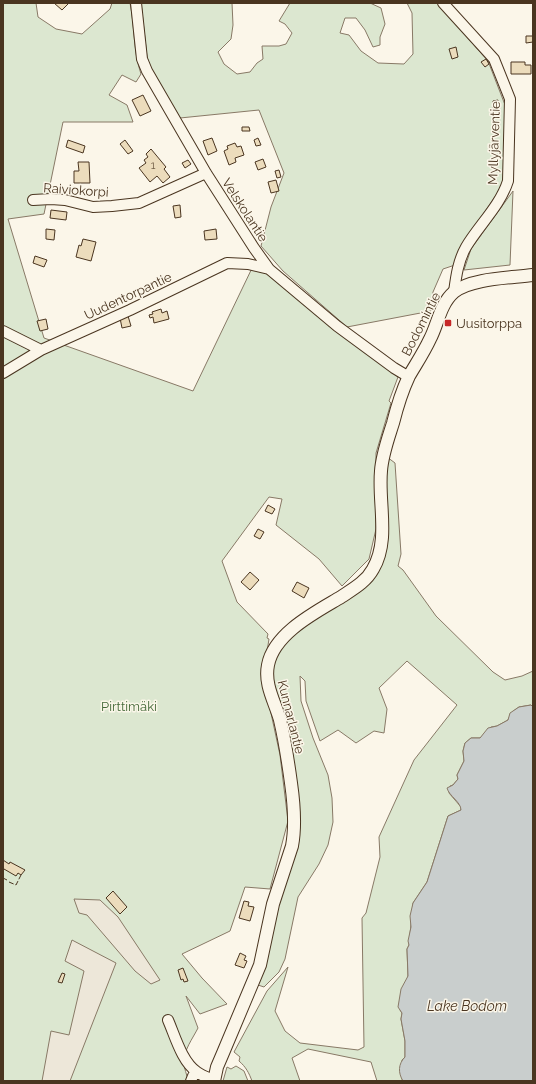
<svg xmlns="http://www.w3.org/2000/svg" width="536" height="1084" viewBox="0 0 536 1084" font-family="Raleway,sans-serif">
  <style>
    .green { fill: #dce7d0; stroke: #887966 }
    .parking { fill: #ede7d9; stroke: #887966 }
    .water { fill: #c9cecd; stroke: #887966 }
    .building { fill: #ecdcbc; stroke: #4a3520 }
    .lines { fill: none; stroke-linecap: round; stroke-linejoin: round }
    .minor-casing { stroke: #4a3520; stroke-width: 12 }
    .major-casing { stroke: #4a3520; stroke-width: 14 }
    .minor { stroke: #fbf6e9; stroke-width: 10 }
    .major { stroke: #fbf6e9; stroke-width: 12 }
    .fence { stroke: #4a3520; stroke-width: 1; stroke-dasharray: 5 2; stroke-linecap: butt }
    .poi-dot { fill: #c62828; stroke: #fbf6e9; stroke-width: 1.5 }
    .labels { text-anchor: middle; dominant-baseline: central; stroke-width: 3; stroke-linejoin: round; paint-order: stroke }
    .number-label { font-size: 11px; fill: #725f47 }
    .street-label { font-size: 13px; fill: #4a3520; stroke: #fbf6e9 }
    .poi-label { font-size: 13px; fill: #4a3520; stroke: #fbf6e9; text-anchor: start }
    .park-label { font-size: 13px; fill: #436837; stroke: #fbf6e9 }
    .water-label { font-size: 14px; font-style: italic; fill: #4a3520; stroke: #fbf6e9 }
  </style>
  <rect width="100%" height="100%" fill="#fbf6e9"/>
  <path class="green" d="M3,3H36L38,17L56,29L82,34L110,9L112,3H130C135,27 133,51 141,74L136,82L122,75L109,95L127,105L133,122H63L44,214L8,219L44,338L193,391L254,264L398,377L389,401L391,403L376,453V529L369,559L342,586L319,559L276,525L282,499L269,497L222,561L237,602L268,634L267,638L269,639L263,676L280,755L288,821L270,889L245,887L230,931L182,954L202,978L227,1004L200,1014L186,996L198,1028C193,1038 183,1051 184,1063C184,1069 187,1074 188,1081H3Z
    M141,3H232L233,25L231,39L218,52L224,64L237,74L250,72L257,63L263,59L262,46H279L286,44L292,33L285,24L279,21L290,3H370L381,8L385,24L380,37V45L373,47L365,30L356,18H345L340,33L349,35L361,51L378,63L404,64L413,54L412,13L407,3H437L488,61L507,110L504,183L464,243L455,265L443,269L433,292L431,311L347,327L283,271L261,246L271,207L284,173L259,110L180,118L151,69L147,57Z
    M513,191L510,265L464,270L471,249Z
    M387,457L395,463L401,554L398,566L403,570L436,616L493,672L505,680L522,676L533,671V707L531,705L519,707L516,709L511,713L508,720L497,726L491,727L480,738H471L465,743L463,751L464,761L457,775L458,779L453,785L450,786L449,793L461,807V810L448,816L427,882L413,903L409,945L407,949L408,976L400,1010L402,1013L401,1019L405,1041V1057L402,1060V1079L403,1081H377L371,1062L308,1049L292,1058L300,1081H252C249,1073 246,1067 239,1061L240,1057L234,1052L267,991L288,967L275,1011L285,1031L300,1043L358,1050L364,1047L362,918L366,913L380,857L379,837L414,760L457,705L407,661L379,688L387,709L384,733L374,731L356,743L338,730L320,741L306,701L305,681L300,676L301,701L313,738L328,775L332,798L333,822L328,845L319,864L298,897L285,959L279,972L264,987L258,985L273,913L296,844L272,688V666L277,652L304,625L376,571Z
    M236,1066L244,1071L248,1081H223L227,1067L231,1069Z"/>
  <path class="parking" d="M74,899L100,900L118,917L160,980L151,984L135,971L87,915L79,913Z
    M72,940L116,963L70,1081H42L51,1031L69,1035L84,971L65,961Z"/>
  <path class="water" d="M531,705L533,707V1081H403C398,1073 398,1064 405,1057V1041L401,1019L402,1013L398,1007L401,989L408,976L407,949L409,945L408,941L411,927L410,916L413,903L427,882L448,816L461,810C461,802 449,796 447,788L453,785L458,779L457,775L464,761L463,751L465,743L471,738H480L488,728L497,726L508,720L510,713L519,707Z"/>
  <path class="building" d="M54,3H69L62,10Z
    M526,36H533V42L526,43Z
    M456,47L458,57L452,59L449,49Z
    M486,59L489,64L485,67L481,62Z
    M511,62H525V65H531V74H511Z
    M143,95L151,111L140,116L132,100Z
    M498,100V108H493V101Z
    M242,127H249L250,131H242Z
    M212,138L217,151L208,155L203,141Z
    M258,138L261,145L256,146L254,140Z
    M68,140L85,146L83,153L66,147Z
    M125,140L133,151L128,154L120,144Z
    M235,143L237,147L241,146L244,155L235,158L236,162L229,165L224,151L228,149L227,146Z
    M151,149L166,167L164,169L170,177L163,183L157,176L150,182L139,168L146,163L144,160L148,157L146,154Z
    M263,159L266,167L258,170L255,162Z
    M188,160L191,164L185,168L182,163Z
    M78,162H89L90,183H74V171H79Z
    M279,170L281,177L277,178L275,171Z
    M276,180L279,191L271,193L268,182Z
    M180,205L181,217L175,218L173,206Z
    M51,210L67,212L66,220L50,218Z
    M46,229L55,230L54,240L46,239Z
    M216,229L217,239L205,240L204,231Z
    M83,239L96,242L91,261L76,257L79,245L81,246Z
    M35,256L47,260L44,267L33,263Z
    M161,309L162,313L167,311L169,319L154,323L153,317L150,318L149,315L153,314L152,312Z
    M128,316L131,326L122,328L120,318Z
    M46,319L48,329L40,331L37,321Z
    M268,505L275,509L272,514L265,511Z
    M258,529L264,532L260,539L254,536Z
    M250,572L259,580L250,590L241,582Z
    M297,582L309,588L304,598L292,591Z
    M3,860L9,864L10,862L25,870L21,875L18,873L16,876L4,869L3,871Z
    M113,891L127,907L120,914L106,898Z
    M244,901L249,902L248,906L254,907L250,921L239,918Z
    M240,953L246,956L244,960L247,961L244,968L235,965Z
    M183,968L188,981L184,982L183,979L181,980L178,970Z
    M62,973L65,974L62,983L58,982Z"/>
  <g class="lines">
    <defs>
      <path id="minor" d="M136,3L142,59L147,71L206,173L254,248L269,269L337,326L394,368L409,377
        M443,3L494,59L510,99L508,181C500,206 479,225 466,247C458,261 456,277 454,292
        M33,200L51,199L65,200L93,207L112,206L139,203L206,173
        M3,331L41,350
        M3,373L41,350L130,310L227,263L248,264L269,269
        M168,1020C175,1036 182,1062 197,1072C202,1076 209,1078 214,1080
        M191,1081L193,1076L196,1072"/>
      <path id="major" d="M214,1081L217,1067L223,1053L260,965L273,904L292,846C296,825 294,804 291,783C288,761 285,741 280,720C275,702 264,685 268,665C274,633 316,612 341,597C353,589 366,582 373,569C390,540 378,503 381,471C382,455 388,439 393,423C397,407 402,391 409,376C416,364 424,352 430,339C438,324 440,304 454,292C471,278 511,278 533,275"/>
    </defs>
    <use href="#minor" class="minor-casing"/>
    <use href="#major" class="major-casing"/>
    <use href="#minor" class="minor"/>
    <use href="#major" class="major"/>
    <path class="fence" d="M3,878L7,880
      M9,882L16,885L21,875"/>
  </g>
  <rect class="poi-dot" x="444" y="319" width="8" height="8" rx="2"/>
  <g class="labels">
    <g class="number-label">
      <text x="153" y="165">1</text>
    </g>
    <g class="street-label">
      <text transform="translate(494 143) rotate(-88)">Myllyjärventie</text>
      <text transform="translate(76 190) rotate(4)">Raiviokorpi</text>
      <text transform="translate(245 210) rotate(57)">Velskolantie</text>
      <text transform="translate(128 296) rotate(-25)">Uudentorpantie</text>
      <text transform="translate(421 324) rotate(-63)">Bodomintie</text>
      <text transform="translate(291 717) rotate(76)">Kunnarlantie</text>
    </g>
    <g class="poi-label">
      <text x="456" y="323">Uusitorppa</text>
    </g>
    <g class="park-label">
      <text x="129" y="706">Pirttimäki</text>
    </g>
    <g class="water-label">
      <text x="467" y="1006">Lake Bodom</text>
    </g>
  </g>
  <rect width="536" height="1084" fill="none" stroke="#4a3520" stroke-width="8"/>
</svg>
